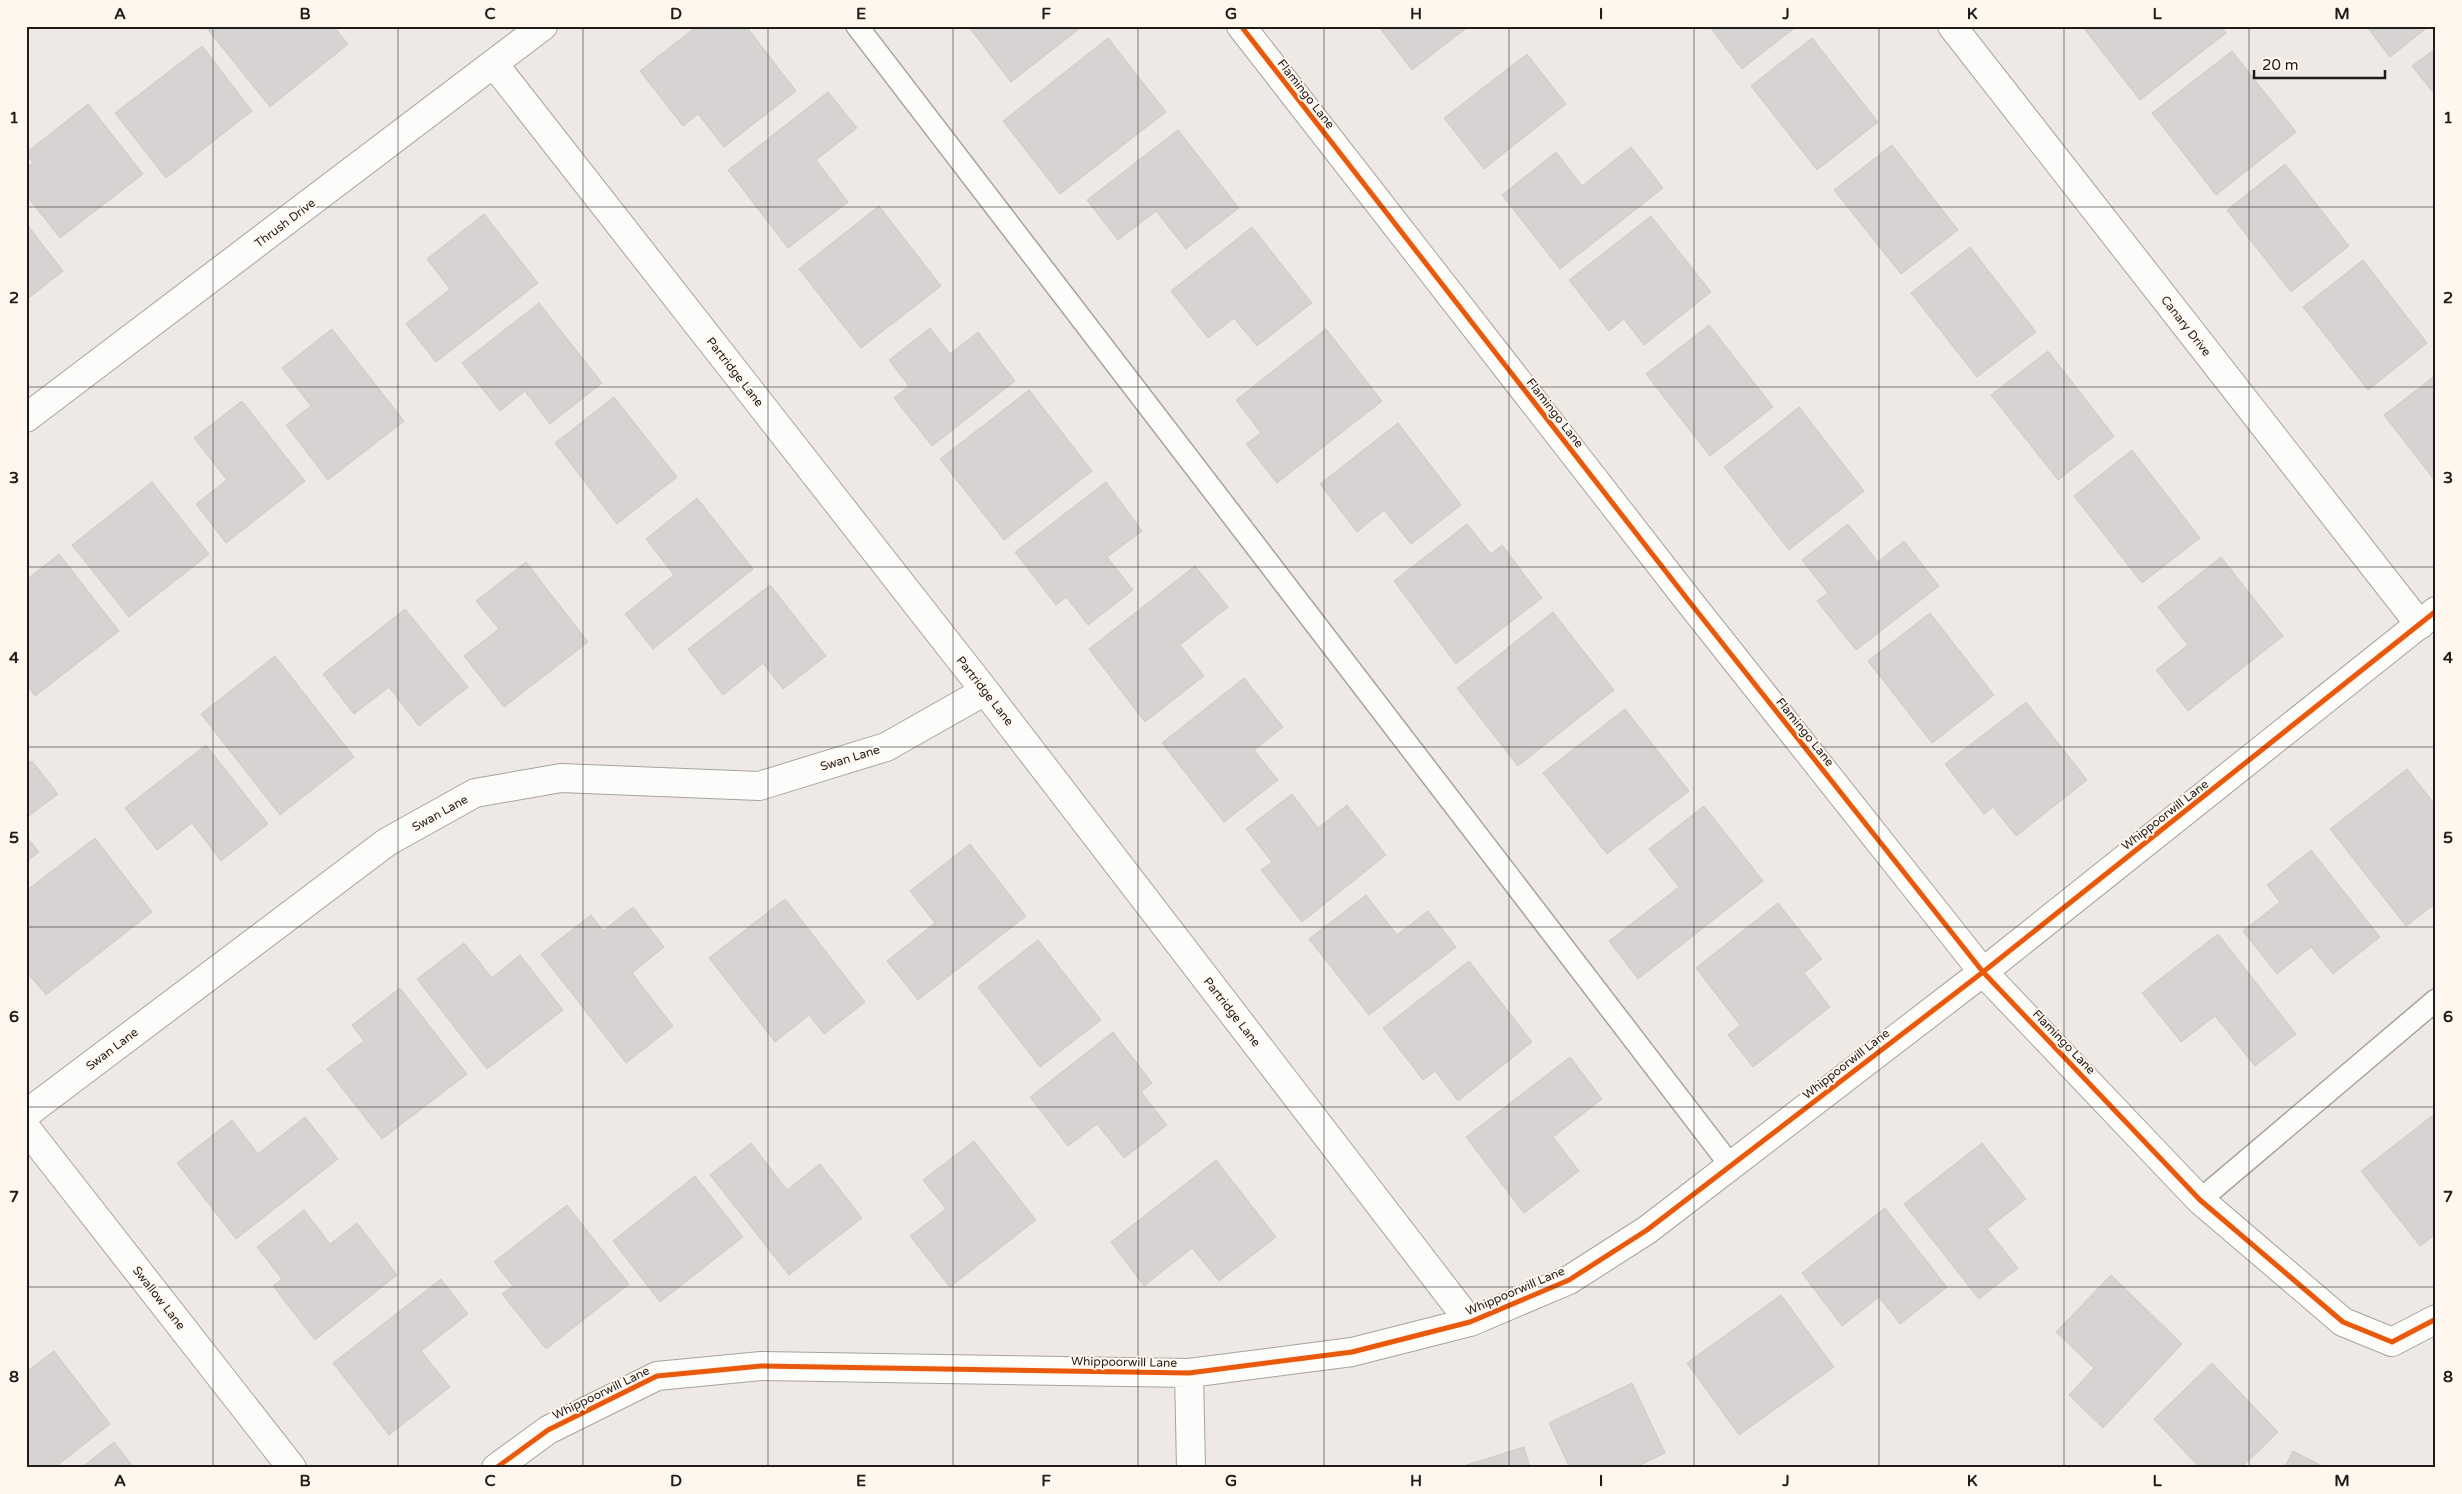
<svg xmlns="http://www.w3.org/2000/svg" width="2462" height="1494" viewBox="0 0 2462 1494" font-family="'Varela Round',sans-serif">
  <style>
    .building { fill: #d6d3d2; stroke: #cecaca }
    .lines { fill: none; stroke-linecap: round; stroke-linejoin: round }
    .service-casing { stroke: #a6a3a0; stroke-width: 24 }
    .minor-casing { stroke: #a6a3a0; stroke-width: 30 }
    .service { stroke: #fcfcfb; stroke-width: 21 }
    .minor { stroke: #fcfcfb; stroke-width: 28 }
    .cycleway-casing { stroke: #fff6ee; stroke-width: 8 }
    .cycleway { stroke: #e8590c; stroke-width: 5 }
    .grid { fill: none; stroke: #1f1c1a; stroke-width: 1; stroke-opacity: 0.55 }
    .labels { text-anchor: middle; dominant-baseline: central; stroke-width: 4; stroke-linejoin: round; paint-order: stroke }
    .street-label { font-size: 12px; fill: #1f1c1a; stroke: #fff6ee }
    .neatline { fill: none; stroke: #1f1c1a; stroke-width: 2 }
    .grid-label { font-size: 16px; text-anchor: middle; font-weight: bold; fill: #1f1c1a }
  </style>
  <rect width="100%" height="100%" fill="#eee9e5"/>
  <path class="building" d="M205,26H333L348,44L270,107Z
    M697,26H746L796,91L724,147L698,114L683,126L640,71Z
    M968,26H1083L1011,82Z
    M1378,26H1469L1412,70Z
    M1709,26H1797L1742,69Z
    M2082,26H2220L2226,33L2140,100Z
    M2366,26H2429L2390,57Z
    M1108,38L1166,112L1060,194L1003,121Z
    M1812,38L1878,122L1817,170L1751,86Z
    M202,46L252,111L166,178L115,113Z
    M2436,48V96L2412,66Z
    M2232,51L2296,132L2216,195L2152,113Z
    M1527,54L1566,104L1484,169L1444,118Z
    M828,92L857,128L816,160L848,202L788,248L728,170Z
    M88,104L143,174L60,238L26,195V168L33,163L26,153Z
    M1178,130L1239,208L1186,249L1156,211L1118,240L1087,200Z
    M1892,145L1958,230L1901,274L1834,190Z
    M1631,147L1663,188L1560,269L1502,195L1556,152L1582,186Z
    M2285,164L2349,246L2291,292L2227,210Z
    M879,206L941,286L861,348L799,269Z
    M484,214L538,283L436,362L406,324L450,289L427,259Z
    M1651,216L1711,292L1644,345L1624,319L1609,331L1569,280Z
    M26,223L63,271L26,300Z
    M1252,227L1312,303L1257,346L1234,318L1208,338L1171,291Z
    M1970,247L2036,332L1977,377L1911,293Z
    M2363,260L2427,343L2368,390L2303,307Z
    M539,303L602,383L550,424L525,391L500,411L462,363Z
    M1709,325L1773,407L1710,456L1646,374Z
    M930,328L950,354L978,332L1015,381L932,446L894,398L909,386L889,360Z
    M332,329L404,421L328,480L286,425L311,406L282,368Z
    M1326,329L1382,401L1277,483L1246,444L1261,433L1236,400Z
    M2048,351L2114,436L2058,480L1991,395Z
    M2436,375V482L2384,415Z
    M1029,390L1092,471L1004,540L940,459Z
    M614,397L677,477L617,524L555,443Z
    M242,401L305,481L226,543L196,504L227,480L194,438Z
    M1799,407L1864,491L1789,550L1724,467Z
    M1398,423L1461,505L1411,544L1384,510L1357,532L1320,484Z
    M2132,450L2200,538L2142,583L2074,496Z
    M152,482L209,554L129,617L72,545Z
    M1106,482L1142,531L1107,557L1133,590L1088,625L1066,597L1056,605L1015,552Z
    M697,498L753,569L653,649L625,614L674,575L646,539Z
    M1467,524L1491,554L1502,545L1542,598L1456,664L1394,581Z
    M1848,524L1878,562L1904,541L1939,586L1856,650L1817,601L1828,593L1802,560Z
    M59,554L119,631L35,696L26,684V580Z
    M2221,557L2283,636L2188,711L2156,670L2188,645L2158,607Z
    M526,562L588,642L504,707L464,656L499,629L476,601Z
    M1195,566L1228,607L1180,645L1204,676L1145,722L1089,649Z
    M770,585L826,656L783,689L763,663L723,695L688,649Z
    M405,609L468,687L419,726L389,687L354,714L323,674Z
    M1553,612L1614,690L1518,766L1457,688Z
    M1930,613L1994,695L1932,743L1868,661Z
    M275,656L354,757L280,815L201,714Z
    M1244,678L1283,727L1254,750L1278,780L1224,822L1162,743Z
    M2026,702L2087,780L2016,836L1993,807L1984,814L1945,764Z
    M1625,709L1689,791L1607,854L1543,773Z
    M206,745L268,824L221,861L192,823L157,850L125,808Z
    M32,761L58,794L26,818V765Z
    M2407,769L2436,806V903L2406,926L2330,829Z
    M1292,794L1318,828L1347,805L1386,855L1302,922L1261,870L1272,862L1246,829Z
    M1704,806L1763,881L1638,979L1609,941L1679,887L1649,849Z
    M26,836L39,852L26,862Z
    M95,838L152,912L46,995L26,971V891Z
    M970,844L1026,916L918,1000L887,961L935,923L910,891Z
    M2311,850L2380,937L2333,974L2311,947L2277,974L2243,931L2280,902L2267,885Z
    M1366,895L1397,935L1428,911L1456,947L1369,1015L1309,939Z
    M785,899L865,1002L824,1034L809,1015L775,1042L709,958Z
    M1778,903L1822,959L1804,973L1830,1007L1753,1067L1728,1035L1740,1025L1696,968Z
    M633,907L664,947L632,973L673,1026L626,1063L541,954L591,915L603,931Z
    M2218,934L2296,1034L2255,1066L2215,1016L2181,1042L2142,993Z
    M1038,940L1101,1020L1040,1067L978,987Z
    M464,943L492,978L520,955L563,1010L487,1069L417,979Z
    M1469,961L1532,1042L1458,1101L1435,1071L1423,1080L1383,1028Z
    M400,988L467,1074L382,1139L327,1069L364,1041L352,1025Z
    M1113,1032L1152,1083L1141,1092L1167,1125L1124,1158L1097,1124L1068,1146L1030,1097Z
    M1570,1057L1602,1099L1553,1137L1579,1171L1524,1213L1466,1137Z
    M2436,1113V1234L2420,1246L2361,1171Z
    M305,1117L338,1159L236,1239L177,1163L232,1120L258,1154Z
    M974,1141L1036,1220L950,1287L910,1236L946,1209L923,1180Z
    M751,1143L787,1190L820,1164L862,1218L789,1275L710,1175Z
    M1982,1143L2026,1199L1987,1229L2018,1268L1979,1299L1904,1204Z
    M1216,1160L1276,1237L1219,1281L1192,1248L1144,1286L1111,1242Z
    M695,1176L743,1237L660,1302L613,1241Z
    M567,1205L629,1284L546,1349L502,1294L513,1286L494,1262Z
    M1885,1208L1947,1287L1900,1324L1879,1297L1842,1326L1802,1273Z
    M304,1210L330,1244L357,1223L397,1275L315,1340L273,1286L282,1279L257,1247Z
    M2111,1275L2182,1344L2103,1428L2069,1395L2094,1368L2056,1332Z
    M441,1279L468,1314L421,1351L450,1387L389,1435L333,1363Z
    M1781,1295L1834,1367L1739,1435L1687,1363Z
    M54,1351L110,1424L54,1468H26V1372Z
    M2212,1363L2278,1432L2241,1468H2200L2154,1419Z
    M1632,1383L1665,1453L1634,1468H1570L1549,1423Z
    M114,1442L134,1468H81Z
    M1524,1447L1530,1468H1457Z
    M2293,1451L2326,1468H2284Z"/>
  <g class="lines">
    <defs>
      <path id="service" d="M857,26L1731,1166
        M2200,1200L2436,1000"/>
      <path id="minor" d="M1241,26L1688,600L1983,972L2200,1200L2343,1322L2392,1342L2436,1319
        M1952,26L2420,625
        M494,64L985,691L1470,1322
        M26,418L543,26
        M26,1114L387,842L475,793L561,778L759,786L886,747L985,691
        M26,1128L292,1468
        M1189,1373L1191,1468
        M496,1468L548,1430L657,1376L761,1366L1189,1373L1352,1352L1470,1322L1569,1280L1647,1230L1983,972L2436,611"/>
    </defs>
    <use href="#service" class="service-casing"/>
    <use href="#minor" class="minor-casing"/>
    <use href="#service" class="service"/>
    <use href="#minor" class="minor"/>
    <defs>
      <path id="cycleway" d="M1241,26L1688,600L1983,972L2200,1200L2343,1322L2392,1342L2436,1319
        M496,1468L548,1430L657,1376L761,1366L1189,1373L1352,1352L1470,1322L1569,1280L1647,1230L1983,972L2436,611"/>
    </defs>
    <use href="#cycleway" class="cycleway-casing"/>
    <use href="#cycleway" class="cycleway"/>
  </g>
  <path class="grid" d="M213,26V1468M398,26V1468M583,26V1468M768,26V1468M953,26V1468M1138,26V1468M1324,26V1468M1509,26V1468M1694,26V1468M1879,26V1468M2064,26V1468M2249,26V1468M26,207H2436M26,387H2436M26,567H2436M26,747H2436M26,927H2436M26,1107H2436M26,1287H2436"/>
  <g class="labels">
    <g class="street-label">
      <text transform="translate(1306 94) rotate(52)">Flamingo Lane</text>
      <text transform="translate(285 223) rotate(-37)">Thrush Drive</text>
      <text transform="translate(2186 326) rotate(52)">Canary Drive</text>
      <text transform="translate(735 372) rotate(52)">Partridge Lane</text>
      <text transform="translate(1555 413) rotate(52)">Flamingo Lane</text>
      <text transform="translate(985 691) rotate(52)">Partridge Lane</text>
      <text transform="translate(1805 732) rotate(51)">Flamingo Lane</text>
      <text transform="translate(850 758) rotate(-17)">Swan Lane</text>
      <text transform="translate(440 813) rotate(-29)">Swan Lane</text>
      <text transform="translate(2165 815) rotate(-38)">Whippoorwill Lane</text>
      <text transform="translate(1232 1012) rotate(52)">Partridge Lane</text>
      <text transform="translate(2064 1042) rotate(46)">Flamingo Lane</text>
      <text transform="translate(112 1049) rotate(-37)">Swan Lane</text>
      <text transform="translate(1846 1064) rotate(-38)">Whippoorwill Lane</text>
      <text transform="translate(1515 1291) rotate(-23)">Whippoorwill Lane</text>
      <text transform="translate(159 1298) rotate(52)">Swallow Lane</text>
      <text transform="translate(1124 1362) rotate(1)">Whippoorwill Lane</text>
      <text transform="translate(601 1393) rotate(-26)">Whippoorwill Lane</text>
    </g>
  </g>
  <rect width="2462" height="1494" fill="none" stroke="#fff6ee" stroke-width="55"/>
  <path d="M2254 70v8h131v-8" fill="none" stroke="#1f1c1a" stroke-width="2.5"/>
  <text x="2262" y="70" font-size="15" fill="#1f1c1a" stroke="#fff6ee" stroke-width="4" paint-order="stroke">20 m</text>
  <rect x="28" y="28" width="2406" height="1438" class="neatline"/>
  <g class="grid-label">
    <text x="120" y="19">A</text>
    <text x="305" y="19">B</text>
    <text x="490" y="19">C</text>
    <text x="676" y="19">D</text>
    <text x="861" y="19">E</text>
    <text x="1046" y="19">F</text>
    <text x="1231" y="19">G</text>
    <text x="1416" y="19">H</text>
    <text x="1601" y="19">I</text>
    <text x="1786" y="19">J</text>
    <text x="1972" y="19">K</text>
    <text x="2157" y="19">L</text>
    <text x="2342" y="19">M</text>
    <text x="14" y="123">1</text>
    <text x="2448" y="123">1</text>
    <text x="14" y="303">2</text>
    <text x="2448" y="303">2</text>
    <text x="14" y="483">3</text>
    <text x="2448" y="483">3</text>
    <text x="14" y="663">4</text>
    <text x="2448" y="663">4</text>
    <text x="14" y="843">5</text>
    <text x="2448" y="843">5</text>
    <text x="14" y="1022">6</text>
    <text x="2448" y="1022">6</text>
    <text x="14" y="1202">7</text>
    <text x="2448" y="1202">7</text>
    <text x="14" y="1382">8</text>
    <text x="2448" y="1382">8</text>
    <text x="120" y="1486">A</text>
    <text x="305" y="1486">B</text>
    <text x="490" y="1486">C</text>
    <text x="676" y="1486">D</text>
    <text x="861" y="1486">E</text>
    <text x="1046" y="1486">F</text>
    <text x="1231" y="1486">G</text>
    <text x="1416" y="1486">H</text>
    <text x="1601" y="1486">I</text>
    <text x="1786" y="1486">J</text>
    <text x="1972" y="1486">K</text>
    <text x="2157" y="1486">L</text>
    <text x="2342" y="1486">M</text>
  </g>
</svg>
